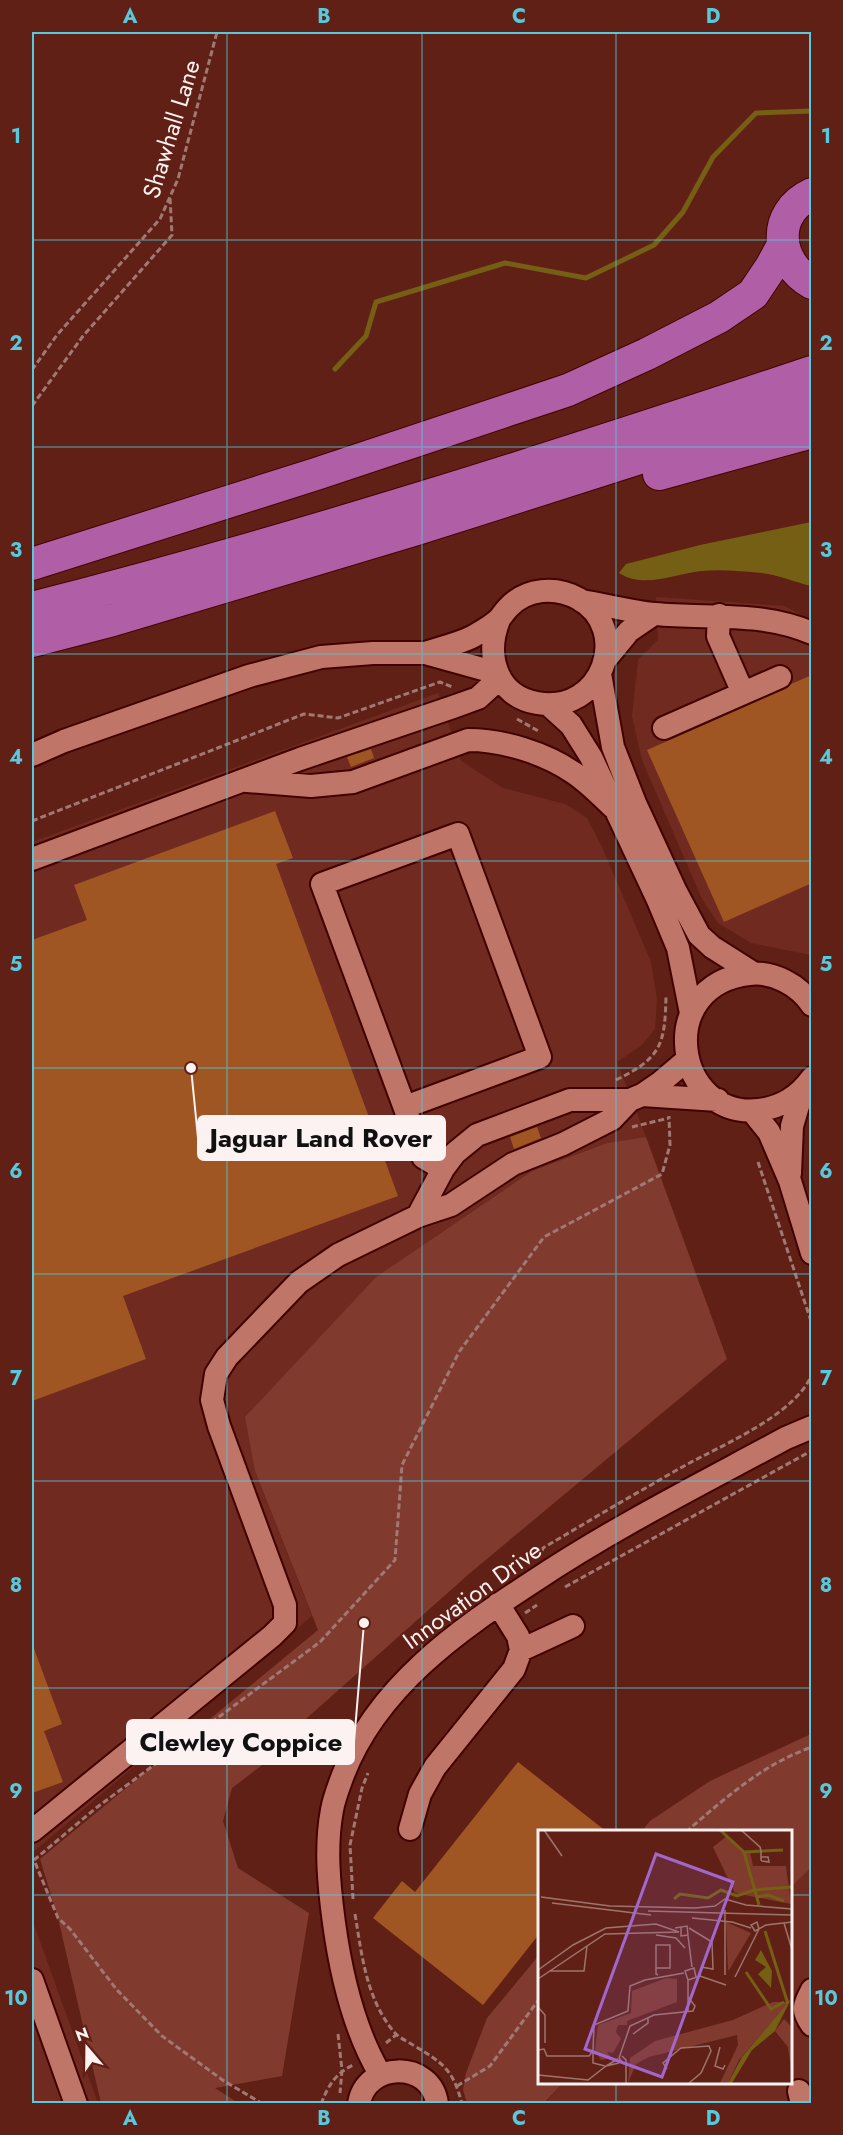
<svg xmlns="http://www.w3.org/2000/svg" width="843" height="2135" viewBox="0 0 843 2135" font-family="Jost,sans-serif">
  <style>
    .built { fill: #702a20 }
    .green { fill: #813a2e }
    .water { fill: #755f14 }
    .lines { fill: none; stroke-linecap: round; stroke-linejoin: round }
    .stream { stroke: #755f14; stroke-width: 5 }
    .building { fill: #a05623 }
    .minor-casing { stroke: #420200; stroke-width: 26 }
    .highway-casing { stroke: #420200; stroke-width: 34 }
    .path { stroke: #a17872; stroke-width: 3; stroke-dasharray: 6 3; stroke-linecap: butt }
    .minor { stroke: #bf7668; stroke-width: 22 }
    .highway { stroke: #b05fa7; stroke-width: 32 }
    .grid { fill: none; stroke: #55cadf; stroke-width: 1.5; stroke-opacity: 0.55 }
    .labels { text-anchor: middle; dominant-baseline: central; stroke-width: 4.5; stroke-linejoin: round; paint-order: stroke }
    .street-label { font-size: 24px; fill: #fbf2f1; stroke: #612016 }
    .inset-river { fill: none; stroke: #755f14; stroke-width: 3 }
    .inset-road { fill: none; stroke: #9f746e; stroke-width: 1.5 }
    .view { fill: #a167ce; fill-opacity: 0.15; stroke: #a167ce; stroke-width: 3 }
    .inset-edge { fill: none; stroke: #fbf2f1; stroke-width: 3 }
    .leader { fill: none; stroke: #fbf2f1; stroke-width: 2 }
    .callout-dot { fill: #fbf2f1; stroke: #612016; stroke-width: 2 }
    .callout { fill: #fbf2f1; stroke: #fbf2f1; stroke-width: 2 }
    .callout-label { font-size: 26px; text-anchor: middle; font-weight: bold; fill: #111 }
    .neatline { fill: none; stroke: #55cadf; stroke-width: 2 }
    .grid-label { font-size: 20px; text-anchor: middle; font-weight: bold; fill: #55cadf }
  </style>
  <rect width="100%" height="100%" fill="#612016"/>
  <path class="built" d="M656,597L784,606L811,620V955L751,943L718,923L702,899L642,760L632,716L638,660L658,640Z
    M438,693L461,761L503,788L565,804L587,818L602,847L651,962L657,999L655,1029L642,1045L617,1062L646,1137L607,1143L532,1171L376,1277L246,1417L255,1471L312,1616L32,1853V842Z
    M811,1868V2103L544,2104L563,2083L790,2082L791,1887Z
    M32,1919L98,2103H32Z"/>
  <path class="green" d="M646,1137L727,1359L470,1573L298,1726H339L322,1764L265,1763L232,1788L223,1821L238,1868L309,1913L282,2076L215,2088L238,2103H101L58,1918L40,1859L318,1630L255,1471L245,1417L376,1277L532,1171L607,1143Z
    M811,1734V1868L791,1887L790,1832H641L650,1821L710,1781Z
    M540,1954V2082L563,2083L544,2103H467L463,2090L466,2073L487,2018Z"/>
  <path class="water" d="M811,522V586C795,582 778,575 762,573C743,571 720,569 701,571C675,574 644,589 619,573L626,564L700,545Z"/>
  <g class="lines">
    <path class="stream" d="M335,369L366,336L376,302L505,263L586,278L654,245L683,212L713,157L756,113L812,111"/>
  </g>
  <path class="building" d="M812,675V883L724,922L647,750L785,689L791,684Z
    M371,749L374,758L351,767L347,757Z
    M275,811L293,858L276,864L398,1196L123,1296L146,1359L32,1401V940L87,920L74,885Z
    M537,1127L541,1138L514,1149L510,1137Z
    M32,1646H33L62,1724L44,1731L63,1782L32,1793Z
    M518,1762L607,1832H540V1933L483,2005L373,1918L402,1881L415,1892Z"/>
  <g class="lines">
    <defs>
      <path id="minor" d="M582,601C606,605 631,612 655,614C708,619 762,611 812,633
        M719,615L718,636L743,693
        M425,653C440,648 458,644 472,637C481,632 492,626 499,619C502,616 504,612 508,608C526,588 556,586 579,599C632,629 603,715 537,703C496,696 485,655 499,620
        M605,660L629,631L654,614
        M600,674L613,747L635,803L676,892L699,935L712,947L753,973
        M549,705L571,725L591,757L658,900L678,948L691,1013
        M664,728L780,677
        M32,755L64,741L249,676L321,657L373,653H425L497,673
        M247,781L311,786L353,782L468,740C503,740 545,753 574,773C589,783 603,798 616,810
        M32,859L300,759L453,707L478,698L500,678
        M812,1005C799,985 773,971 749,974C653,985 675,1120 759,1110C782,1107 798,1097 812,1078
        M642,1095L718,1100
        M405,1107L540,1057L458,834L322,884L423,1157L443,1169
        M752,1111L769,1132L790,1181L812,1253
        M790,1173L792,1126L803,1089
        M418,1216L443,1169L455,1153L477,1135L570,1100H630L642,1095L661,1082L687,1060
        M521,1650L573,1626
        M410,1829L420,1794L435,1767L514,1669L521,1650L518,1636L498,1604
        M32,1831L272,1636L285,1623V1605L219,1426L212,1400L216,1374L227,1357L299,1282L338,1255L418,1216L451,1205L513,1164L563,1144L612,1119L630,1100
        M32,1980L76,2104
        M812,1990C804,2005 801,2010 812,2025
        M380,2074C354,2030 341,1974 334,1923C329,1886 325,1847 332,1810C334,1798 339,1786 343,1775C377,1687 457,1631 534,1581C615,1527 701,1484 786,1438L812,1427
        M799,2091L802,2104
        M359,2104C365,2061 432,2060 437,2104"/>
      <path id="highway" d="M812,194C771,213 775,262 812,283
        M659,474L812,432
        M32,564L316,474L568,390L647,354L719,317L753,294L771,267L783,245
        M32,608C295,541 554,458 812,372
        M32,641L113,620L417,529L812,403"/>
    </defs>
    <use href="#minor" class="minor-casing"/>
    <use href="#highway" class="highway-casing"/>
    <path class="path" d="M32,370L57,335L160,219L178,179L217,32
      M32,406L83,336L172,235L170,197
      M517,719L540,732
      M32,821L304,714L338,718L440,682L452,687
      M616,1080C661,1058 665,1045 666,996
      M632,1127L669,1118
      M758,1162L812,1324
      M542,1551L543,1548C579,1527 615,1505 651,1485C668,1475 685,1465 703,1456C736,1439 798,1410 812,1374
      M565,1587L811,1451
      M525,1613L537,1605
      M686,1832C724,1799 763,1764 812,1747
      M353,1899L350,1845L362,1788L368,1773
      M355,1914C362,1956 366,1998 394,2032C399,2038 407,2041 413,2045C443,2063 453,2069 462,2104
      M338,2034L342,2070L340,2093
      M386,2043L396,2035
      M457,2086L490,2066L540,1998
      M263,2104L224,2081L162,2036L117,1990L70,1929L58,1918L34,1860L96,1808L320,1642L395,1560L402,1465L459,1352L544,1237L662,1174L670,1145L669,1116
      M321,2104C328,2086 335,2074 353,2065"/>
    <use href="#minor" class="minor"/>
    <use href="#highway" class="highway"/>
  </g>
  <path class="grid" d="M227,32V2104M422,32V2104M616,32V1832M32,240H812M32,447H812M32,654H812M32,861H812M32,1068H812M32,1274H812M32,1481H812M32,1688H812M32,1895H540M790,1895H812M616,2082V2104"/>
  <g class="labels">
    <g class="street-label">
      <text transform="translate(171 129) rotate(-73)">Shawhall Lane</text>
      <text transform="translate(472 1595) rotate(-36)">Innovation Drive</text>
    </g>
  </g>
  <g transform="translate(538 1830)">
    <rect width="254" height="254" fill="#612016"/>
    <path d="M189,6L206,21L212,22L215,36H248L253,74L197,63L175,17ZM188,92L213,103L191,140H190ZM128,148L139,149V172L89,191V195H80L78,202L83,209L75,223L69,222L74,228L63,230L57,221L60,195L93,183L94,161ZM235,172H251L201,230L190,253H182L200,215L199,205L111,227L98,234L90,253L92,228L117,211L195,190ZM246,189L253,196V238L250,217L237,201Z" fill="#813a2e"/>
    <path d="M223,120L234,141L233,158L220,144L228,137L217,130ZM253,169L237,201L214,220L194,253H190L204,227Z" fill="#755f14"/>
    <path class="inset-river" d="M182,0L206,22L221,75M207,22L245,20M219,67L230,65L246,71M136,69L142,64L170,68L183,60L199,66L216,60L253,57M227,101L250,174M208,142L233,179L246,172"/>
    <path class="inset-road" d="M6,0L24,26M203,0L222,17L223,21V30L224,31L231,32L230,27H223M3,67L72,76L157,78L177,76L187,69L208,75L254,79M14,73L113,85M110,81L254,85M154,88L194,92L213,98M246,93L254,120M137,98L149,96L150,105L143,106V97M151,98L174,112L175,139L163,137M221,99L219,92L213,95L217,101L228,95L254,92M118,105L138,108L147,118M150,106L154,137M118,138H132V115H118V144L120,145M0,140L35,115L68,98L118,94L141,102M11,141H46L49,116M187,145V80M158,147L156,138L147,141L150,150L162,146L188,155M197,147L221,99M0,149L67,104L141,102M150,150V181M0,177L7,185V213M95,204L110,193V187M182,217L177,236L185,239L187,235M0,220L6,219L9,226H51L55,221L56,195L90,181L92,156L107,150L146,143M55,223V233L67,236M84,226L88,230V253M80,229L68,236L81,233M85,233L81,228L92,196L116,185L155,181L157,176L150,167M129,239L125,233L143,218L171,216L173,221L163,243L151,253M0,245L50,250L68,236"/>
    <path class="view" d="M118,24L195,52L124,247L47,219Z"/>
    <rect width="254" height="254" class="inset-edge"/>
  </g>
  <path class="leader" d="M191 1068L198 1138M364 1623L354 1742"/>
  <g class="callout-dot">
    <circle cx="191" cy="1068" r="6"/>
    <circle cx="364" cy="1623" r="6"/>
  </g>
  <g class="callout">
    <rect x="198" y="1116" width="247" height="44" rx="6"/>
    <rect x="127" y="1720" width="227" height="44" rx="6"/>
  </g>
  <g class="callout-label">
    <text x="321" y="1147">Jaguar Land Rover</text>
    <text x="241" y="1751">Clewley Coppice</text>
  </g>
  <rect width="843" height="2135" fill="none" stroke="#612016" stroke-width="66"/>
  <g transform="translate(87 2048) rotate(340)" stroke="#612016" stroke-width="4.5" paint-order="stroke">
  <path d="M0-4.5L10 22L0 15L-10 22Z" fill="#fbf2f1"/>
  <text y="-9" font-size="16" font-weight="bold" text-anchor="middle" fill="#fbf2f1">N</text>
  </g>
  <rect x="33" y="33" width="777" height="2069" class="neatline"/>
  <g class="grid-label">
    <text x="130" y="23">A</text>
    <text x="324" y="23">B</text>
    <text x="519" y="23">C</text>
    <text x="713" y="23">D</text>
    <text x="16" y="143">1</text>
    <text x="826" y="143">1</text>
    <text x="16" y="350">2</text>
    <text x="826" y="350">2</text>
    <text x="16" y="557">3</text>
    <text x="826" y="557">3</text>
    <text x="16" y="764">4</text>
    <text x="826" y="764">4</text>
    <text x="16" y="971">5</text>
    <text x="826" y="971">5</text>
    <text x="16" y="1178">6</text>
    <text x="826" y="1178">6</text>
    <text x="16" y="1385">7</text>
    <text x="826" y="1385">7</text>
    <text x="16" y="1592">8</text>
    <text x="826" y="1592">8</text>
    <text x="16" y="1798">9</text>
    <text x="826" y="1798">9</text>
    <text x="16" y="2005">10</text>
    <text x="826" y="2005">10</text>
    <text x="130" y="2125">A</text>
    <text x="324" y="2125">B</text>
    <text x="519" y="2125">C</text>
    <text x="713" y="2125">D</text>
  </g>
</svg>
